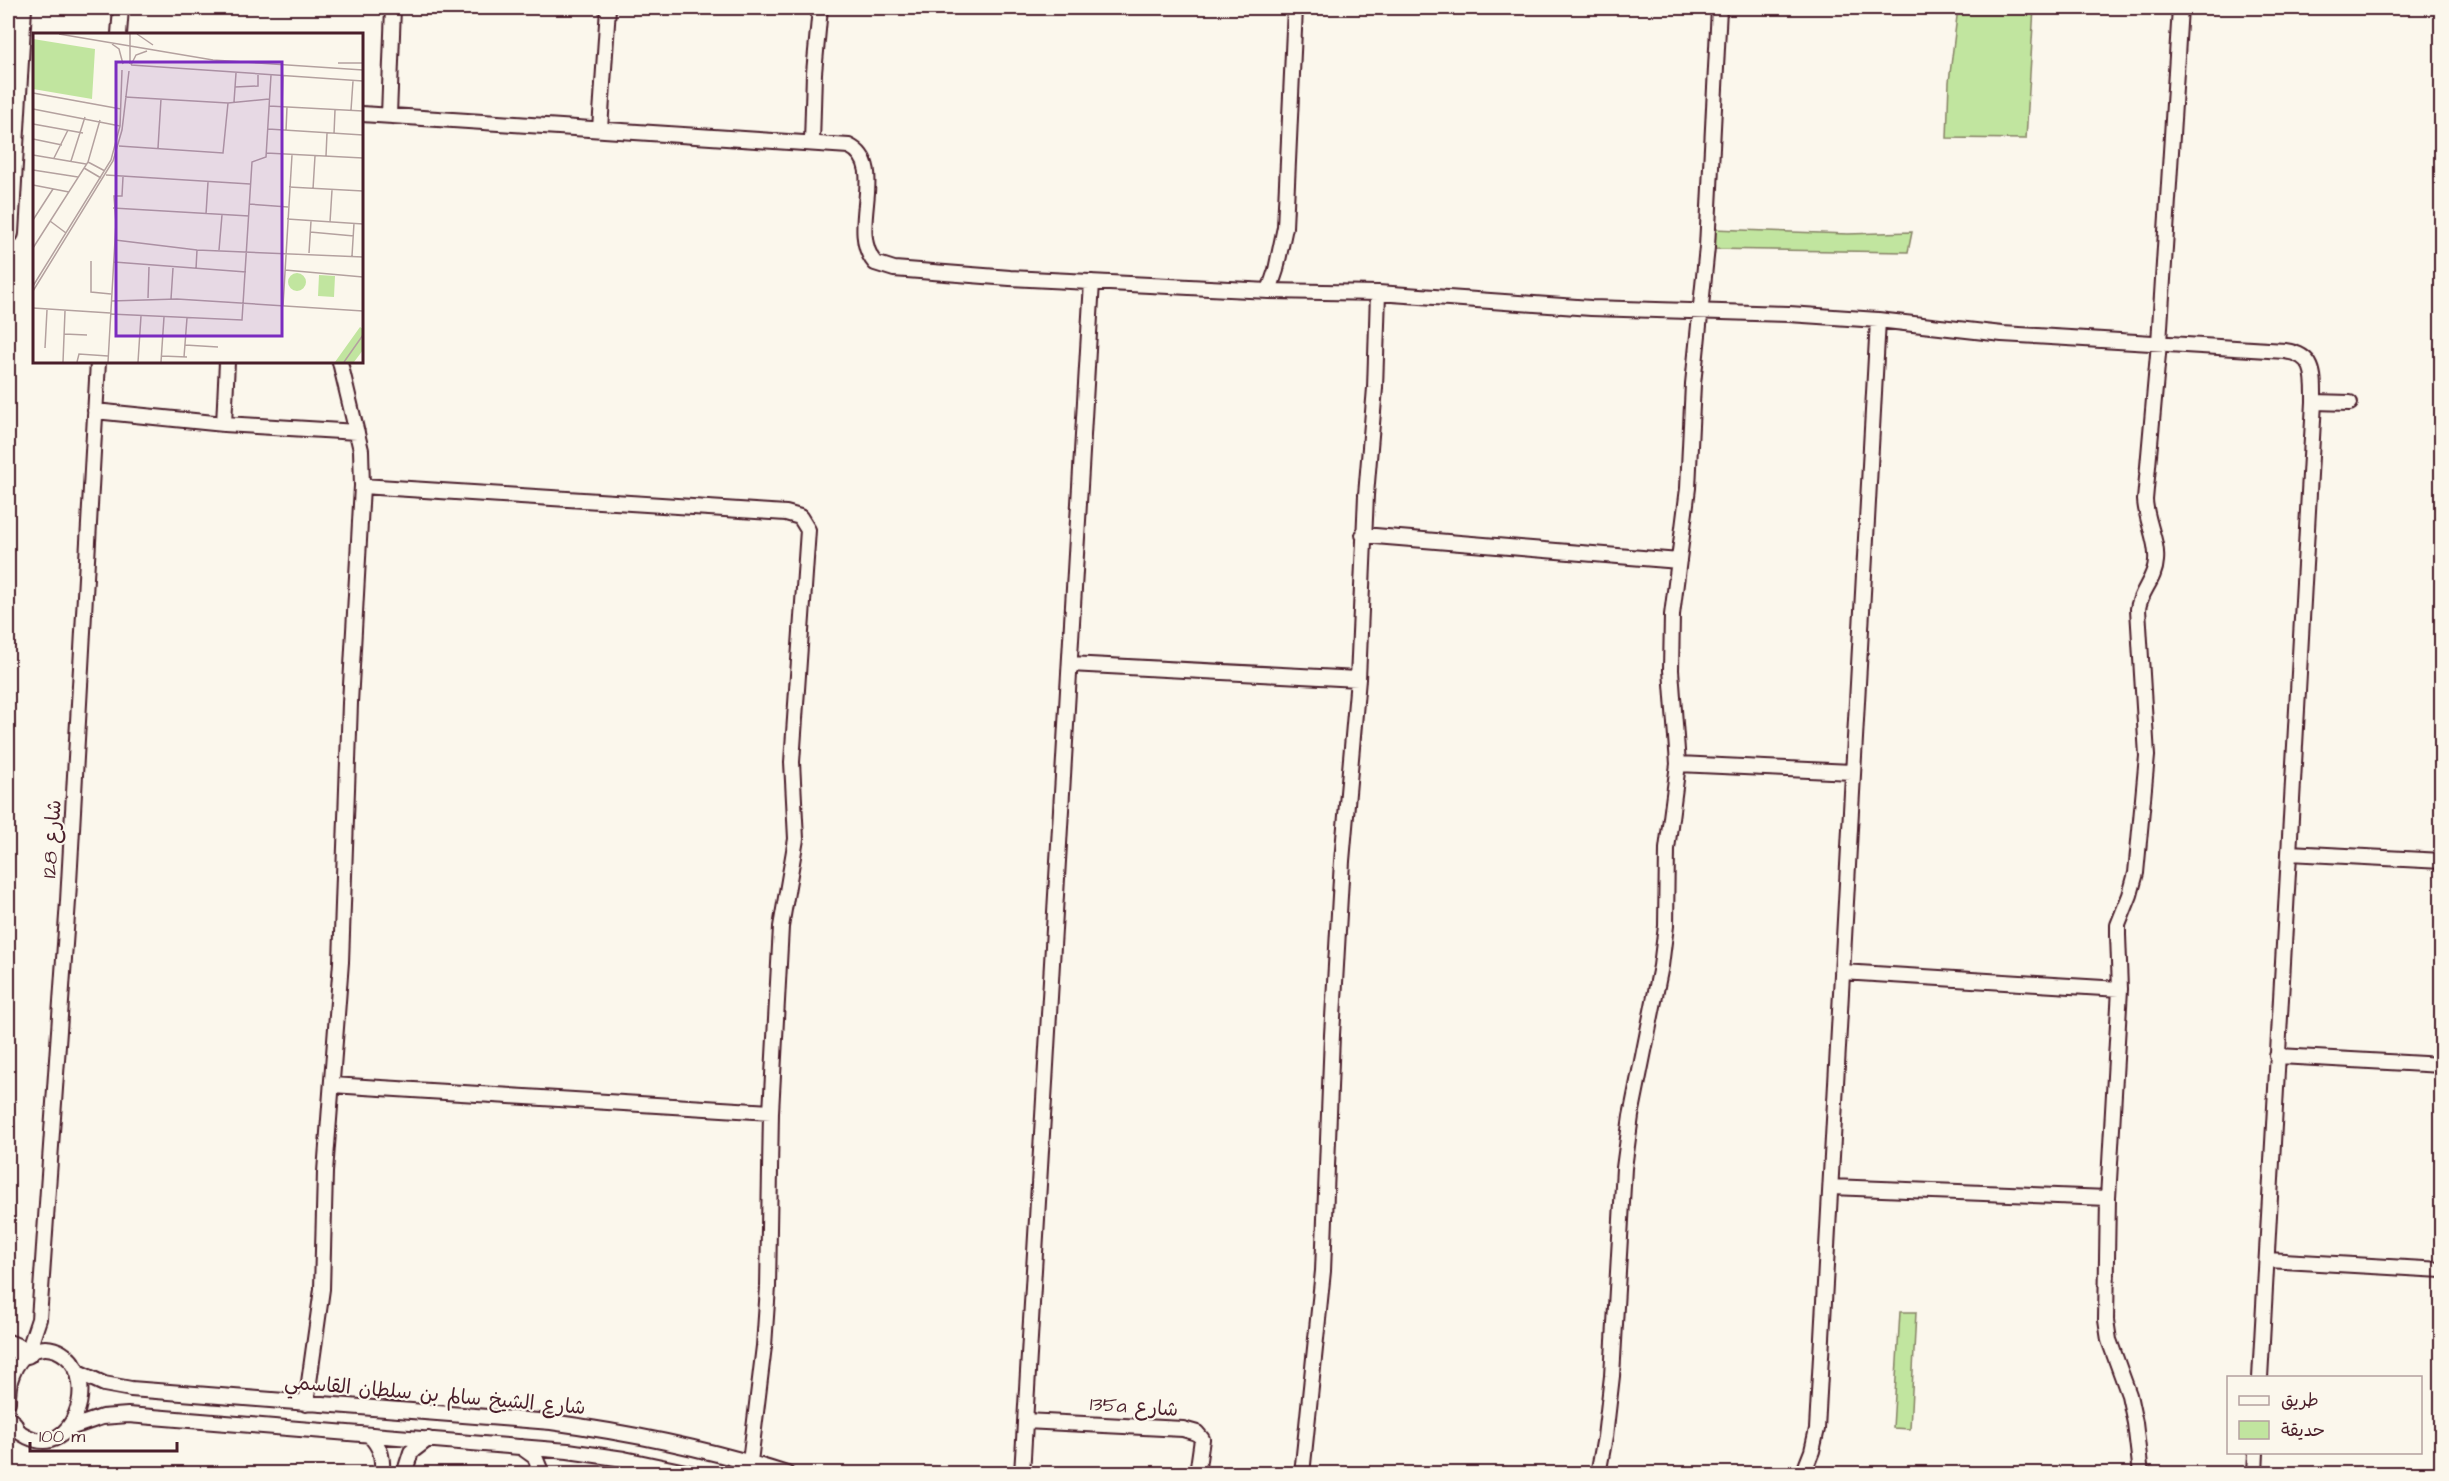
<svg xmlns="http://www.w3.org/2000/svg" width="2449" height="1481" viewBox="0 0 2449 1481" font-family="'Architects Daughter','Playpen Sans Arabic',sans-serif">
  <style>
    .green { fill: #c1e59f; stroke: #868265; stroke-width: 1.5 }
    .lines { fill: none; stroke-linecap: round; stroke-linejoin: round }
    .minor-casing { stroke: #4a1f2b; stroke-width: 18 }
    .highway-casing { stroke: #4a1f2b; stroke-width: 24 }
    .minor { stroke: #fbf7ec; stroke-width: 14 }
    .highway { stroke: #fbf7ec; stroke-width: 20 }
    .labels { text-anchor: middle; dominant-baseline: central; stroke-width: 4.5; stroke-linejoin: round; paint-order: stroke }
    .street-label { font-size: 20px; fill: #4a1f2b; stroke: #fbf7ec }
    .inset-road { fill: none; stroke: #b4a19f; stroke-width: 1.5 }
    .view { fill: #7b2cbf; fill-opacity: 0.15; stroke: #7b2cbf; stroke-width: 3 }
    .inset-edge { fill: none; stroke: #4a1f2b; stroke-width: 3 }
  </style>
  <rect width="100%" height="100%" fill="#fbf7ec"/>
  <filter id="ink" filterUnits="userSpaceOnUse"><feTurbulence type="fractalNoise" baseFrequency=".0167" numOctaves="2"/><feDisplacementMap in="SourceGraphic" scale="12" xChannelSelector="R" yChannelSelector="G"/><feConvolveMatrix kernelMatrix="1 2 1 2 8 2 1 2 1" color-interpolation-filters="sRGB"/></filter>
  <g filter="url(#ink)">
    <path class="green" d="M1958,8H2034L2026,139L1947,138L1949,82Z
      M1713,229L1848,234L1912,232L1908,252L1712,249Z
      M1900,1312H1916L1910,1429L1893,1428Z"/>
    <g class="lines">
      <defs>
        <path id="minor" d="M119,34L121,8
          M362,114L849,146C890,166 846,229 875,263L894,269L1010,278L1269,291L1378,293L1591,308L1789,314L1878,320L2002,334L2285,351C2316,355 2314,376 2314,402L2260,1378
          M389,115L393,8
          M600,129L608,8
          M812,143L814,73L820,8
          M1269,291L1276,270L1285,227L1295,8
          M2314,402L2350,403
          M95,411L224,424L357,432
          M224,424L227,362
          M362,486L786,513L800,517L808,530L792,762L796,839L781,927L771,1112L768,1287L764,1346L750,1462
          M1363,535L1679,561
          M1070,664L1358,679
          M1678,764L1852,772
          M2289,853L2442,861
          M1842,972L2120,989
          M2277,1056L2442,1065
          M332,1085L771,1112
          M1831,1187L2108,1198
          M2267,1260L2442,1270
          M28,1352L39,1319L68,901L98,362
          M78,1372L104,1384L131,1389L551,1422C631,1433 710,1449 787,1474
          M8,1402C8,1393 8,1384 12,1375C20,1351 45,1339 66,1356C98,1381 73,1459 28,1437C19,1433 13,1428 9,1418
          M306,1404L322,1289L325,1172L341,962L350,703L362,486L361,450L340,362
          M1025,1421L1183,1429L1197,1433L1202,1439L1197,1474
          M70,1428L102,1417L128,1415L568,1451L624,1459L695,1474
          M369,1435C381,1447 383,1457 382,1474
          M521,1447L535,1457L542,1474
          M404,1474L411,1452L428,1439
          M1022,1474L1092,282
          M1302,1474L1323,1271L1332,1035L1342,861L1358,679L1366,495L1375,388L1378,293
          M1598,1474L1605,1437L1612,1376L1624,1168L1631,1116L1661,966L1666,926L1667,849L1678,764L1671,670L1672,615L1688,488L1693,384L1707,247L1719,8
          M1803,1474L1812,1451L1817,1429L1878,320
          M2141,1474L2135,1423L2129,1395L2109,1340L2106,1320L2108,1198L2120,989L2118,935V925L2130,895L2136,873L2147,756L2138,609C2140,591 2155,580 2156,561C2158,541 2146,521 2145,500L2159,343L2180,8
          M2255,1474L2256,1452"/>
        <path id="highway" d="M8,233L21,8
          M8,1345L27,1353
          M8,1422L12,1425"/>
      </defs>
      <use href="#minor" class="minor-casing"/>
      <use href="#highway" class="highway-casing"/>
      <use href="#minor" class="minor"/>
      <use href="#highway" class="highway"/>
    </g>
  </g>
  <g class="labels">
    <g class="street-label">
      <text transform="translate(52 839) rotate(-86)">شارع 128</text>
      <text transform="translate(435 1395) rotate(5)">شارع الشيخ سالم بن سلطان القاسمي</text>
      <text transform="translate(1134 1407) rotate(4)">135a شارع</text>
    </g>
  </g>
  <g transform="translate(33 33)">
    <rect width="330" height="330" fill="#fbf7ec"/>
    <path d="M0,6L62,16L59,66L0,56ZM255 249a9 9 0 1 1 18 0a9 9 0 1 1-18 0ZM286,242L302,243L301,264L285,263ZM327,294L330,296V317L321,329H302Z" fill="#c1e59f"/>
    <path class="inset-road" d="M26,1L180,27L330,37M104,1L120,12M79,11L86,16L90,31M305,30H330M97,31V1M98,32L330,48M98,32L103,22L114,18M202,54L225,53V42M0,60L88,76M92,64L195,70L236,66M201,69L203,40M236,73L330,78M249,73L250,43M0,76L87,93M318,77L320,48M0,91L50,100M235,96L330,102M253,98L254,74M301,101L302,77M0,106L29,112M86,113L190,120L195,70M125,115L128,66M233,120L330,125M0,122L53,131M293,123L294,100M21,125L35,97M38,128L52,84M55,129L72,138M51,135L68,145M0,137L45,144M73,142L217,151M0,152L36,159M256,154L330,158M280,156L282,123M216,171L255,174M80,175L216,183M173,181L175,149M254,186L330,191M0,187L20,156M17,188L33,200M297,189L299,157M277,199L321,203M82,207L164,217L330,224M0,215L55,129L67,87M186,217L189,182M276,220L278,188M319,223L321,190M58,228V259L78,261M81,229L213,239M163,236L164,217M252,237L330,244M0,253L78,127L87,93L89,37M0,258L80,128L89,97L96,38M115,265L116,234M138,266L140,235M78,268L144,266L330,278M250,273L259,122M0,275L77,280M77,281L209,287L219,129L233,124L238,42M31,301L54,302M152,312L185,314M12,315L14,277M129,323L154,324M151,324L154,285M30,329L32,278M44,329L46,321L75,323M75,329L83,190L81,163H89L90,144M105,329L108,283M128,329L131,284M311,329L330,302"/>
    <path class="view" d="M83,29H249V303H83Z"/>
    <rect width="330" height="330" class="inset-edge"/>
  </g>
  <rect width="2449" height="1481" fill="none" stroke="#fbf7ec" stroke-width="30"/>
  <rect x="15" y="15" width="2419" height="1451" fill="none" stroke="#4a1f2b" stroke-width="2" filter="url(#ink)"/>
  <rect x="2227" y="1376" width="195" height="78" fill="#fbf7ec" stroke="#b4a19f" stroke-width="1.5"/>
  <rect x="2239" y="1396" width="30" height="9" fill="#fbf7ec" stroke="#b4a19f" stroke-width="1.5"/>
  <text x="2281" y="1406" font-size="18" fill="#4a1f2b">طريق</text>
  <rect x="2239" y="1421" width="30" height="18" fill="#c1e59f" stroke="#b4a19f" stroke-width="1.5"/>
  <text x="2281" y="1436" font-size="18" fill="#4a1f2b">حديقة</text>
  <path d="M30 1442v9h147v-9" fill="none" stroke="#4a1f2b" stroke-width="3"/>
  <text x="39" y="1442" font-size="18" fill="#4a1f2b" stroke="#fbf7ec" stroke-width="4.5" paint-order="stroke">100 m</text>
</svg>
